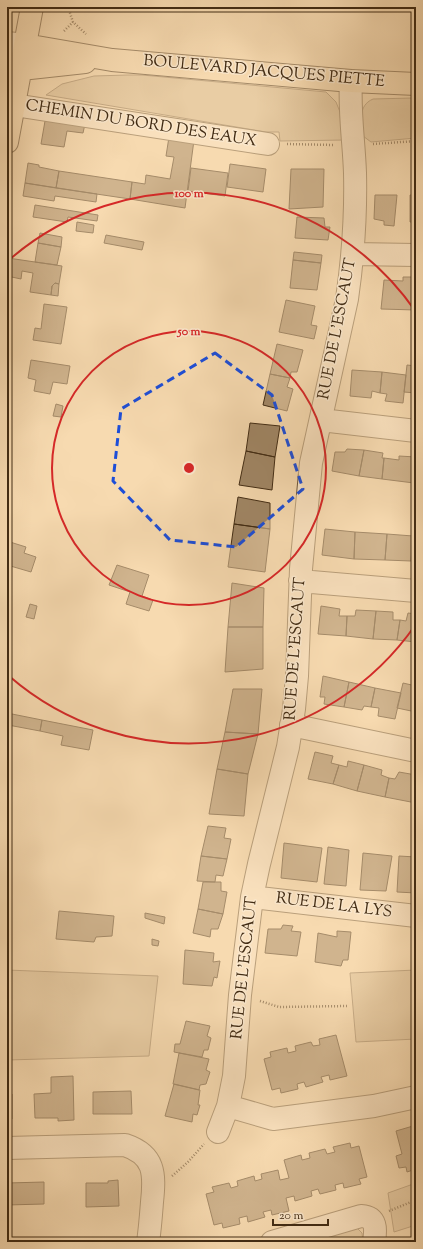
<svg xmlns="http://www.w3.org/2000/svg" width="423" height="1249" viewBox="0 0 423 1249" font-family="'Sorts Mill Goudy',serif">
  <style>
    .green { fill: #d8bc95; stroke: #8d7454 }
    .building { fill: #a08665; stroke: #422c14 }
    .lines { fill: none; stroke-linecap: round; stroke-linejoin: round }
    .minor-casing { stroke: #6f583b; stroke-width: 24 }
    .major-casing { stroke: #422c14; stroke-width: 24 }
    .path { stroke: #422c14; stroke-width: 2.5; stroke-dasharray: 1 2; stroke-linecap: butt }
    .minor { stroke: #fae7cc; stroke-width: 22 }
    .major { stroke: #f7dab0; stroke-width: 22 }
    .marked { fill: none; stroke: #1d4ed8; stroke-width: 3; stroke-dasharray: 8 5; stroke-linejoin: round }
    .ring { fill: none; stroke: #d62828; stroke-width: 2 }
    .labels { text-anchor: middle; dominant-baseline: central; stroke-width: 3; stroke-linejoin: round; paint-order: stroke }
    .street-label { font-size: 16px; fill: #422c14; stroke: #fae7cc }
    .centre { fill: #d62828; stroke: #fae7cc; stroke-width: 2 }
    .ring-label { font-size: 12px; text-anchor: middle; font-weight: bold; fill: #d62828; stroke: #fae7cc; stroke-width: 3; stroke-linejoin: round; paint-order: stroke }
  </style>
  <rect width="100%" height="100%" fill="#f7dab0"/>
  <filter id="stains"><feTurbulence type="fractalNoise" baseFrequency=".005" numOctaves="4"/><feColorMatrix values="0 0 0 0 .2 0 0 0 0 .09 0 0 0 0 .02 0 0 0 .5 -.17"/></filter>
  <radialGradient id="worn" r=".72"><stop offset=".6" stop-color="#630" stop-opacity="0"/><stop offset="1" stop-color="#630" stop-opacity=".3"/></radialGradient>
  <path class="green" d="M127,75H142L326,92L336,102L342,117L345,140L280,141L279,132H266L46,95L62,84L94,76Z
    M412,98V104H416V138L371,142L363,136C362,122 357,106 373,99Z
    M7,970L158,976L149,1056L7,1060Z
    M416,970V1039L356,1042L350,973Z
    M416,1183V1225L394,1232L388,1193Z
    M357,1228L362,1233L363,1242H307Z"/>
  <path class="building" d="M45,121L85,124L83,133L67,131L64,147L41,144Z
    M169,137L194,140L185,208L130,199L132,182L145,184L146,175L170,179L174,157L166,156Z
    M28,163L39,165V167L59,171L56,188L25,183Z
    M230,164L266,169L263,192L227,187Z
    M191,168L228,173L225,196L188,191Z
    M291,169H324L323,207L289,209Z
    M59,171L132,182L130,199L56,188Z
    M25,183L97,194L96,202L55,196L54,201L23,196Z
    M375,195H397L394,226L384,225V221L374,219Z
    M410,195H416V222H410Z
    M35,205L98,215L97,221L68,217L67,222L33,217Z
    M297,217L324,218L325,227H330L328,240L295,238Z
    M77,222L94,225L93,233L76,231Z
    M40,233L62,237L61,247L38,243Z
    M106,235L144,242L142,250L104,243Z
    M38,243L61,247L57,265L35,262Z
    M294,252L322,255L321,263L293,260Z
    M8,258L62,266L59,284L55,283L52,286L51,295L30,292L33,273L22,271L21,279L7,276Z
    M293,260L321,263L317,290L290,288Z
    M403,277H416V310L381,309L384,280L403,281Z
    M55,283L59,284L58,296L51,295L52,286Z
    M286,300L315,306L311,325L317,326L314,339L279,332Z
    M44,304L67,307L61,344L33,340L35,328L41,329Z
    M277,344L303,350L297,372H291L290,378L270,374Z
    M31,360L70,366L67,384L53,382L50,394L34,391L36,380L28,378Z
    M407,365L416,366V393L404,392Z
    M352,370L382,372L380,393L372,391L371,398L350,396Z
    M382,372L406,375L403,403L385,401L387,394L380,393Z
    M270,374L290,378L287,387L293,389L287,411L263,405Z
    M56,404L63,406L61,417L53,416Z
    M250,423L280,426L275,457L246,451Z
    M7,441L11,442L9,452H7Z
    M347,449L364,450L359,476L332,471L335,452H345Z
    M364,450L383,453L382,458H384L382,479L359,476Z
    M246,451L275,457L272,490L239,485Z
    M399,456L416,457L414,483L382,479L384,458L399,460Z
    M416,461V483H414Z
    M7,486L11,487L7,498Z
    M238,497L270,503V529L234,524Z
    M414,522H416V554H412Z
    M234,524L270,529L265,572L228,567Z
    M325,529L355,532L354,559L322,555Z
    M355,532L387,534L385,560L354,559Z
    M387,534L413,536L411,561L385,560Z
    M10,542L26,547L24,553L36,557L31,572L7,565V551Z
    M117,565L149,575L142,596L153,600L149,611L126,604L130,592L109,585Z
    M232,583L264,588L263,627H228Z
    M30,604L37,606L34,619L26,617Z
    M321,606L340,609L339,616H347L346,636L318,634Z
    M356,610L376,611L373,639L346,636L347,616H355Z
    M376,611L393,612V620H400L397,640L373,639Z
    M408,613L416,614V642L397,640L400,620L406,621Z
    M228,627H263V669L225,672Z
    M323,676L349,682L344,707L324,704L325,697H320Z
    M349,682L375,688L371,707L364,706L362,710L344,707Z
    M403,683L416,686V712L397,708Z
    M375,688L401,693L395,719L378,716L379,708L371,707Z
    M233,689H262L258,734L225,732Z
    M7,713L42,720L40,731L8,725L7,732Z
    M42,720L93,730L89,750L61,745L63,736L40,731Z
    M225,732L258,734L248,774L217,769Z
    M315,752L333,756L331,763L339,765L333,784L308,779Z
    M348,761L364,765L357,791L333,784L339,765L347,767Z
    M364,765L382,770L381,775L389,778L385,797L357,791Z
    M217,769L248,774L244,816L209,814Z
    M399,772L416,775V803L385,797L389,778L395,779Z
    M208,826L226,828L224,838L231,839L227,859L201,856Z
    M284,843L322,848L317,882L281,878Z
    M328,847L349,850L346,886L324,884Z
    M363,853L392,856L386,891L360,890Z
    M201,856L227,859L223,876L216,875L215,882L197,881Z
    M399,856L416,857V893L397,892Z
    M203,882H221V891L227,892L223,914L198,909Z
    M198,909L223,914L218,929H211L210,937L193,933Z
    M59,911L114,916L112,936L96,937L94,942L56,939Z
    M145,913L165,917L164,924L145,918Z
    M283,925L293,926L291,931L301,932L297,956L265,953L268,929H281Z
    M337,931L351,932L348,960H343L341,966L315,962L318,933L337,937Z
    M152,939L159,941L158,946L152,945Z
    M185,950L214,953L213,962L220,961L217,978L214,977L212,986L183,984Z
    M186,1021L210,1026L207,1036L211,1038L208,1050H204L202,1057L174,1052L175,1044H180Z
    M336,1035L347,1076L330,1080L329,1075L321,1077L323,1082L306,1087L304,1082L297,1084L298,1089L281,1093L280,1088L272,1090L264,1059L271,1057L270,1052L287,1048L288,1053L296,1051L295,1046L311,1042L313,1046L320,1045L319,1039Z
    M179,1053L209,1059L206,1070L210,1072L206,1084L200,1085L199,1090L173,1084Z
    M73,1076L74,1120L58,1121V1118H35L34,1094L51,1093V1077Z
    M174,1084L200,1090L198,1105H200L197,1115L193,1114L192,1122L165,1116Z
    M131,1091L132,1114H93V1092Z
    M7,1094H12V1119H7Z
    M413,1126L414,1131H416V1169L407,1172L406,1167L399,1168L396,1156L402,1154L396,1131Z
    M350,1143L351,1148L359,1146L367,1177L359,1179L361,1184L344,1188L343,1183L335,1185L336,1190L320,1194L318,1189L311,1191L312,1196L295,1201L294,1196L286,1198L289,1211L272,1215L271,1210L263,1212L265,1217L248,1222L247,1216L239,1218L240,1224L223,1228L222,1223L214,1225L206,1194L214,1192L212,1187L229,1183L231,1188L238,1186L237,1181L254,1176L255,1181L262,1179L261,1174L278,1170L280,1180L289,1178L284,1160L301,1155L302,1160L310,1158L309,1153L325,1149L327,1154L335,1152L333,1147Z
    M118,1180L119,1206L86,1207V1183H108V1181Z
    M44,1182V1204L7,1205V1183Z"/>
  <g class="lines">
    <defs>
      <path id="minor" d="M7,43L25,45
        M14,105L268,144
        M353,254L416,255
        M321,420L416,431
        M300,581L416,591
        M291,725L416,751
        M252,897L416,916
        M228,1106L273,1119L374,1106L416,1097
        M218,1132L228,1106L234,1076L240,995L252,897L259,864L288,747L294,709L297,676L301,569L311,463L347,299C353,257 356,215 355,173C354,142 349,112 351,81
        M7,1148L125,1145C155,1155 155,1174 152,1202C151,1215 150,1229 148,1242
        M272,1242L361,1216C377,1217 376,1229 374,1242"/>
      <path id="major" d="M25,45L112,60L351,81L416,84
        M21,69L85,62
        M7,142L32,7"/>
    </defs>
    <use href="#minor" class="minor-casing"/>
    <use href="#major" class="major-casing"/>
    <path class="path" d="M68,7L73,22L86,34
      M64,31L73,22
      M287,144L334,145
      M373,144L416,141
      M260,1001L279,1007L347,1006
      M172,1176L188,1162L204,1144
      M389,1211L416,1200"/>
    <use href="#minor" class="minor"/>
    <use href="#major" class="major"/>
  </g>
  <path d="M0 0H423V1249H0ZM215,353L272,395L303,489L236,547L170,540L113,481L121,409Z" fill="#f7dab0" fill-opacity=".55" fill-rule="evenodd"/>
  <path class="marked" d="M215,353L272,395L303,489L236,547L170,540L113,481L121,409Z"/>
  <g class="ring">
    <circle cx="189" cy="468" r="137"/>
    <path d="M416 624A275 275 0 0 1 9 676M9 260A275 275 0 0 1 416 312"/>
  </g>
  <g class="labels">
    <g class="street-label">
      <text transform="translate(264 72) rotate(5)">BOULEVARD JACQUES PIETTE</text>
      <text transform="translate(141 124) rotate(9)">CHEMIN DU BORD DES EAUX</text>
      <text transform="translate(338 329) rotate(-79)">RUE DE L'ESCAUT</text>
      <text transform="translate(296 649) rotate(-86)">RUE DE L'ESCAUT</text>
      <text transform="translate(334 906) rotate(7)">RUE DE LA LYS</text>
      <text transform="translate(245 968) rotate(-84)">RUE DE L'ESCAUT</text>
    </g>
  </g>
  <circle cx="189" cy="468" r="6" class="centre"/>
  <g class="ring-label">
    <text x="189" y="197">100 m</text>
    <text x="189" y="335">50 m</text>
  </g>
  <rect width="423" height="1249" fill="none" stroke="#f7dab0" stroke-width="24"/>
  <rect x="8" y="8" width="407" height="1233" fill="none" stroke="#422c14" stroke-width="2"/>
  <rect x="12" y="12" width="399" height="1225" fill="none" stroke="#422c14"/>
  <path d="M273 1219v6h55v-6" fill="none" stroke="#422c14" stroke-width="2"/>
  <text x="279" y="1219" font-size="12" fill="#422c14" stroke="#fae7cc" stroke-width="3" paint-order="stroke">20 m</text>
  <rect width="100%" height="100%" filter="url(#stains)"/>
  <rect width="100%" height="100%" fill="url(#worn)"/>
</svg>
